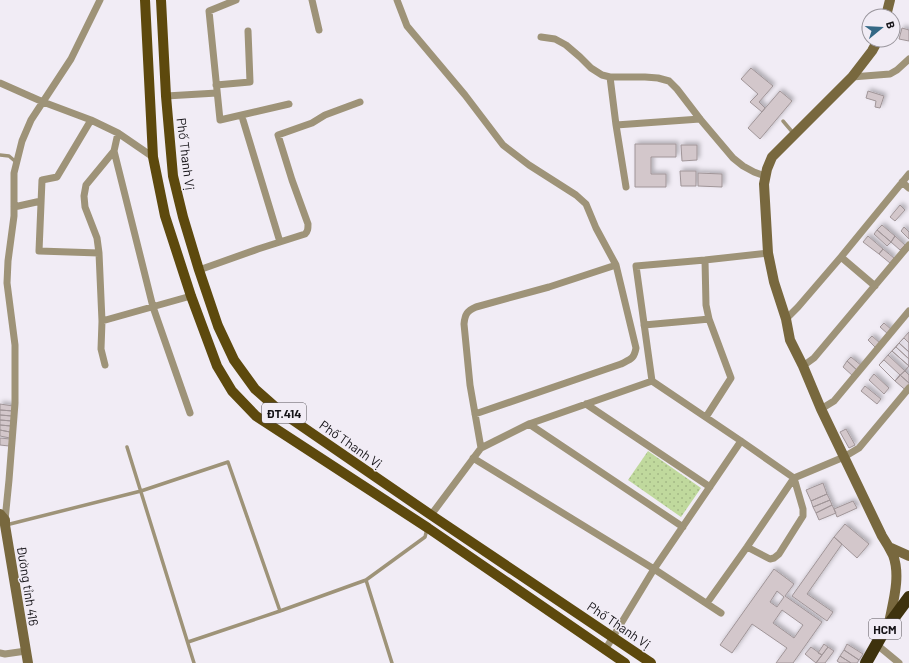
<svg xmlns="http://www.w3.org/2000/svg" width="909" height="663" viewBox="0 0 909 663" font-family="Barlow,sans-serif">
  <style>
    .park { fill: url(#park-dots) }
    .building { fill: #d3c7cb; stroke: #a09598; fill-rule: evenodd; filter: url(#shadow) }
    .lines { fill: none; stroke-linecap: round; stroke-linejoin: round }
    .lane { stroke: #9e9378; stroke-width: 3.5 }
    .street { stroke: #9e9378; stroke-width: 7 }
    .secondary { stroke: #78683e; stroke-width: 10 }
    .primary { stroke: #5d490d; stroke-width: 10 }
    .highway { stroke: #3e320d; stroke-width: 12 }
    .labels { text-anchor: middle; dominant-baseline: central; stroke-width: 3; stroke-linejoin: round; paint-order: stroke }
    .shield { fill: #f1ecf5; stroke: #565359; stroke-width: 1 }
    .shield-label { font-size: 12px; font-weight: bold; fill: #141216 }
    .street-label { font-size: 13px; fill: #141216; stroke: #f1ecf5 }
  </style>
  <defs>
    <pattern id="park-dots" width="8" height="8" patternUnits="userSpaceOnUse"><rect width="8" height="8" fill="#c0d99d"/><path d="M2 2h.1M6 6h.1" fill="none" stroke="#a4b986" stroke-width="1.8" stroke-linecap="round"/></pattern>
    <filter id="shadow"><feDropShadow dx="2.5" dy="-2.5" stdDeviation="2" flood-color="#0004"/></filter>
  </defs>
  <rect width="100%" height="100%" fill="#f1ecf5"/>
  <path class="park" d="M648,451L701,488L681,517L628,480Z"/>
  <path class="building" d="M902,28L909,30V41L899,39Z
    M751,68L773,86L759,102L765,108L762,112L750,102L758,94L741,79Z
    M780,91L792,101L760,139L748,128Z
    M868,91L884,96L880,108L875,107L876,101L866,98Z
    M635,144H676V157H651V174H666V187H635Z
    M681,145H697V160L682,161Z
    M680,171H696V186H681Z
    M698,173L722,174V187L698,186Z
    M900,205L905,210L895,221L890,217Z
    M882,225L895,236L891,242L877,230Z
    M904,227L909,232V239L901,231Z
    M877,230L891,242L887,246L874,234Z
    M868,236L883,249L879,254L863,242Z
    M895,236L905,245L900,250L891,242Z
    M883,249L894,258L890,263L879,254Z
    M884,323L892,330L888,334L880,327Z
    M909,332V366L895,381L879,365Z
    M872,336L880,343L876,348L868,340Z
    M904,338L909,343V352L899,343Z
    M899,343L909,352V359L896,347Z
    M896,347L909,359V366L892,351Z
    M892,351L909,366L905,371L888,355Z
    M851,357L862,366L858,371L847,361Z
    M884,360L900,375L895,381L879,365Z
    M847,361L858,371L853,376L843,367Z
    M905,371L909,375V383L900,375Z
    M874,374L889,388L884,394L869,380Z
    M900,375L909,383V393L895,381Z
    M865,386L881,399L877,404L861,391Z
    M0,404L13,406V411L0,410Z
    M0,410L13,411L12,416L0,415Z
    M0,415L12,416V421L0,420Z
    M0,420L12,421L11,426L0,425Z
    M0,425L11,426L10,432L0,430Z
    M846,429L855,445L849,448L840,432Z
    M0,430L10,432V438L0,436Z
    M0,438L10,439L9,446L0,445Z
    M823,483L827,494L811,501L806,490Z
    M827,494L830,500L813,507L811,501Z
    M830,500L832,505L816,513L813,507Z
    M853,501L857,508L837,517L834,509Z
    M832,505L836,513L819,520L816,513Z
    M845,524L869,544L857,558L834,537Z
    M834,537L842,544L807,594L833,612L827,621L792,596Z
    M774,569L794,584L785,596L822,622L793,663H776L787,648L752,624L732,653L720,645ZM777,591L784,597L777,607L770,602ZM782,610L803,625L794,638L773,623Z
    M824,644L828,647L822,655L818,653Z
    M847,644L863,654L859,660L844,650Z
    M811,647L822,655L816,663L805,654Z
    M828,647L834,651L825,663H816Z
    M844,650L859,660L857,663H851L840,656Z
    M840,656L851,663H840L837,661Z"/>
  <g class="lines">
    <path class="lane" d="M783,121L794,134
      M0,155L9,156L16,162
      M127,447L194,663
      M6,525L141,491L228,462L280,611
      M366,580L392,663
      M188,642L280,611L366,580L425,537L427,529"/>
    <path class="street" d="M236,0L209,11L220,120L289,104
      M312,0L319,30
      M397,0L407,26L465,95L503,145L529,165L576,195L586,204L596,228L616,265L636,348C634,359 631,359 621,364L475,414
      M541,37L555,39L566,45L580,57L591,68L602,75L610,77H645L658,78L669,81L677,89L700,119L733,158L743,166L754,172L765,176
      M610,77L616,125L626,187
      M852,77L890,74L897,70L909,59
      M0,83L43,102L91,120L118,133L153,157
      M216,85L250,82L248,31
      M166,96L217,93
      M91,120L57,177L42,180L39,251L99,253
      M243,120L280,242
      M616,125L700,119
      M118,133L114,151L153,307L190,413
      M902,182L909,188
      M14,207L41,201
      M841,257L875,286
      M705,260L706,305L709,319L731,378L706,417
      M199,270L258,249L305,234C308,231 308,229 308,224L292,180L278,135L312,123L325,115L360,102
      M786,319L798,307L841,257L909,174
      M102,321L191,296
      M644,325L699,320L709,319
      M105,365L101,349L102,321L99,253L97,238L85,207L84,196L86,185L114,151
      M803,366L814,358L909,245
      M586,404L710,487
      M821,409L834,401L909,311
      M529,424L683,527
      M481,448L470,385L464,324C465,314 467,311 476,307L549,287L616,265
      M473,458L654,569L721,613
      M431,515L481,448L529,424L652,381
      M5,520L9,480L15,403V345L7,283L8,261L14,216V173L22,141L31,120L71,59L100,0
      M747,547L770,559L774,558L779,554L803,516V509L794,478L741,441L652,381L636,266L705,260L768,253
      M707,603L747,547L794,478L844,457L859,448L909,388
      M876,644L899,663
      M605,650L654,569L741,441
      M0,653L5,654L26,651"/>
    <path class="secondary" d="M886,16L890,0
      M878,40L872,51L852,77L772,157L767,169L764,184L768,253L774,282L786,319L790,340L803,366L821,409L882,536C886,542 890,549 893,555C901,576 893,602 889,623
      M0,514L5,520V525L28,663
      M889,547L909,556"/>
    <path class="primary" d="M145,0L153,157L165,216L191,296L217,366L232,391L256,416L428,528L625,663
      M161,0L166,96L173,176L183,217L199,270L218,326L234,360L255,389L281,412L431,515L651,663"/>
    <path class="highway" d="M866,663L884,631L909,597"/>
  </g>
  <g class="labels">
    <g class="shield">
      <rect x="262" y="403" width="44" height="20" rx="3"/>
      <rect x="869" y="619" width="32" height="20" rx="3"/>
    </g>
    <g class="shield-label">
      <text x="284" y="413">ĐT.414</text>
      <text x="885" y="629">HCM</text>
    </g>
    <g class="street-label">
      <text transform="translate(186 154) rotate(83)">Phố Thanh Vị</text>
      <text transform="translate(351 444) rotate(35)">Phố Thanh Vị</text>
      <text transform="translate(28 586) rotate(81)">Đường tỉnh 416</text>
      <text transform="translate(619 625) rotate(34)">Phố Thanh Vị</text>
    </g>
  </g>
  <g transform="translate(881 28) rotate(72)"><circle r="19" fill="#f1ecf5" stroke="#99959c"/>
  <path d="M0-3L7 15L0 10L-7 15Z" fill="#346885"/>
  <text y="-6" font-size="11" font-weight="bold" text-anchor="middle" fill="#141216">B</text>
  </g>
</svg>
